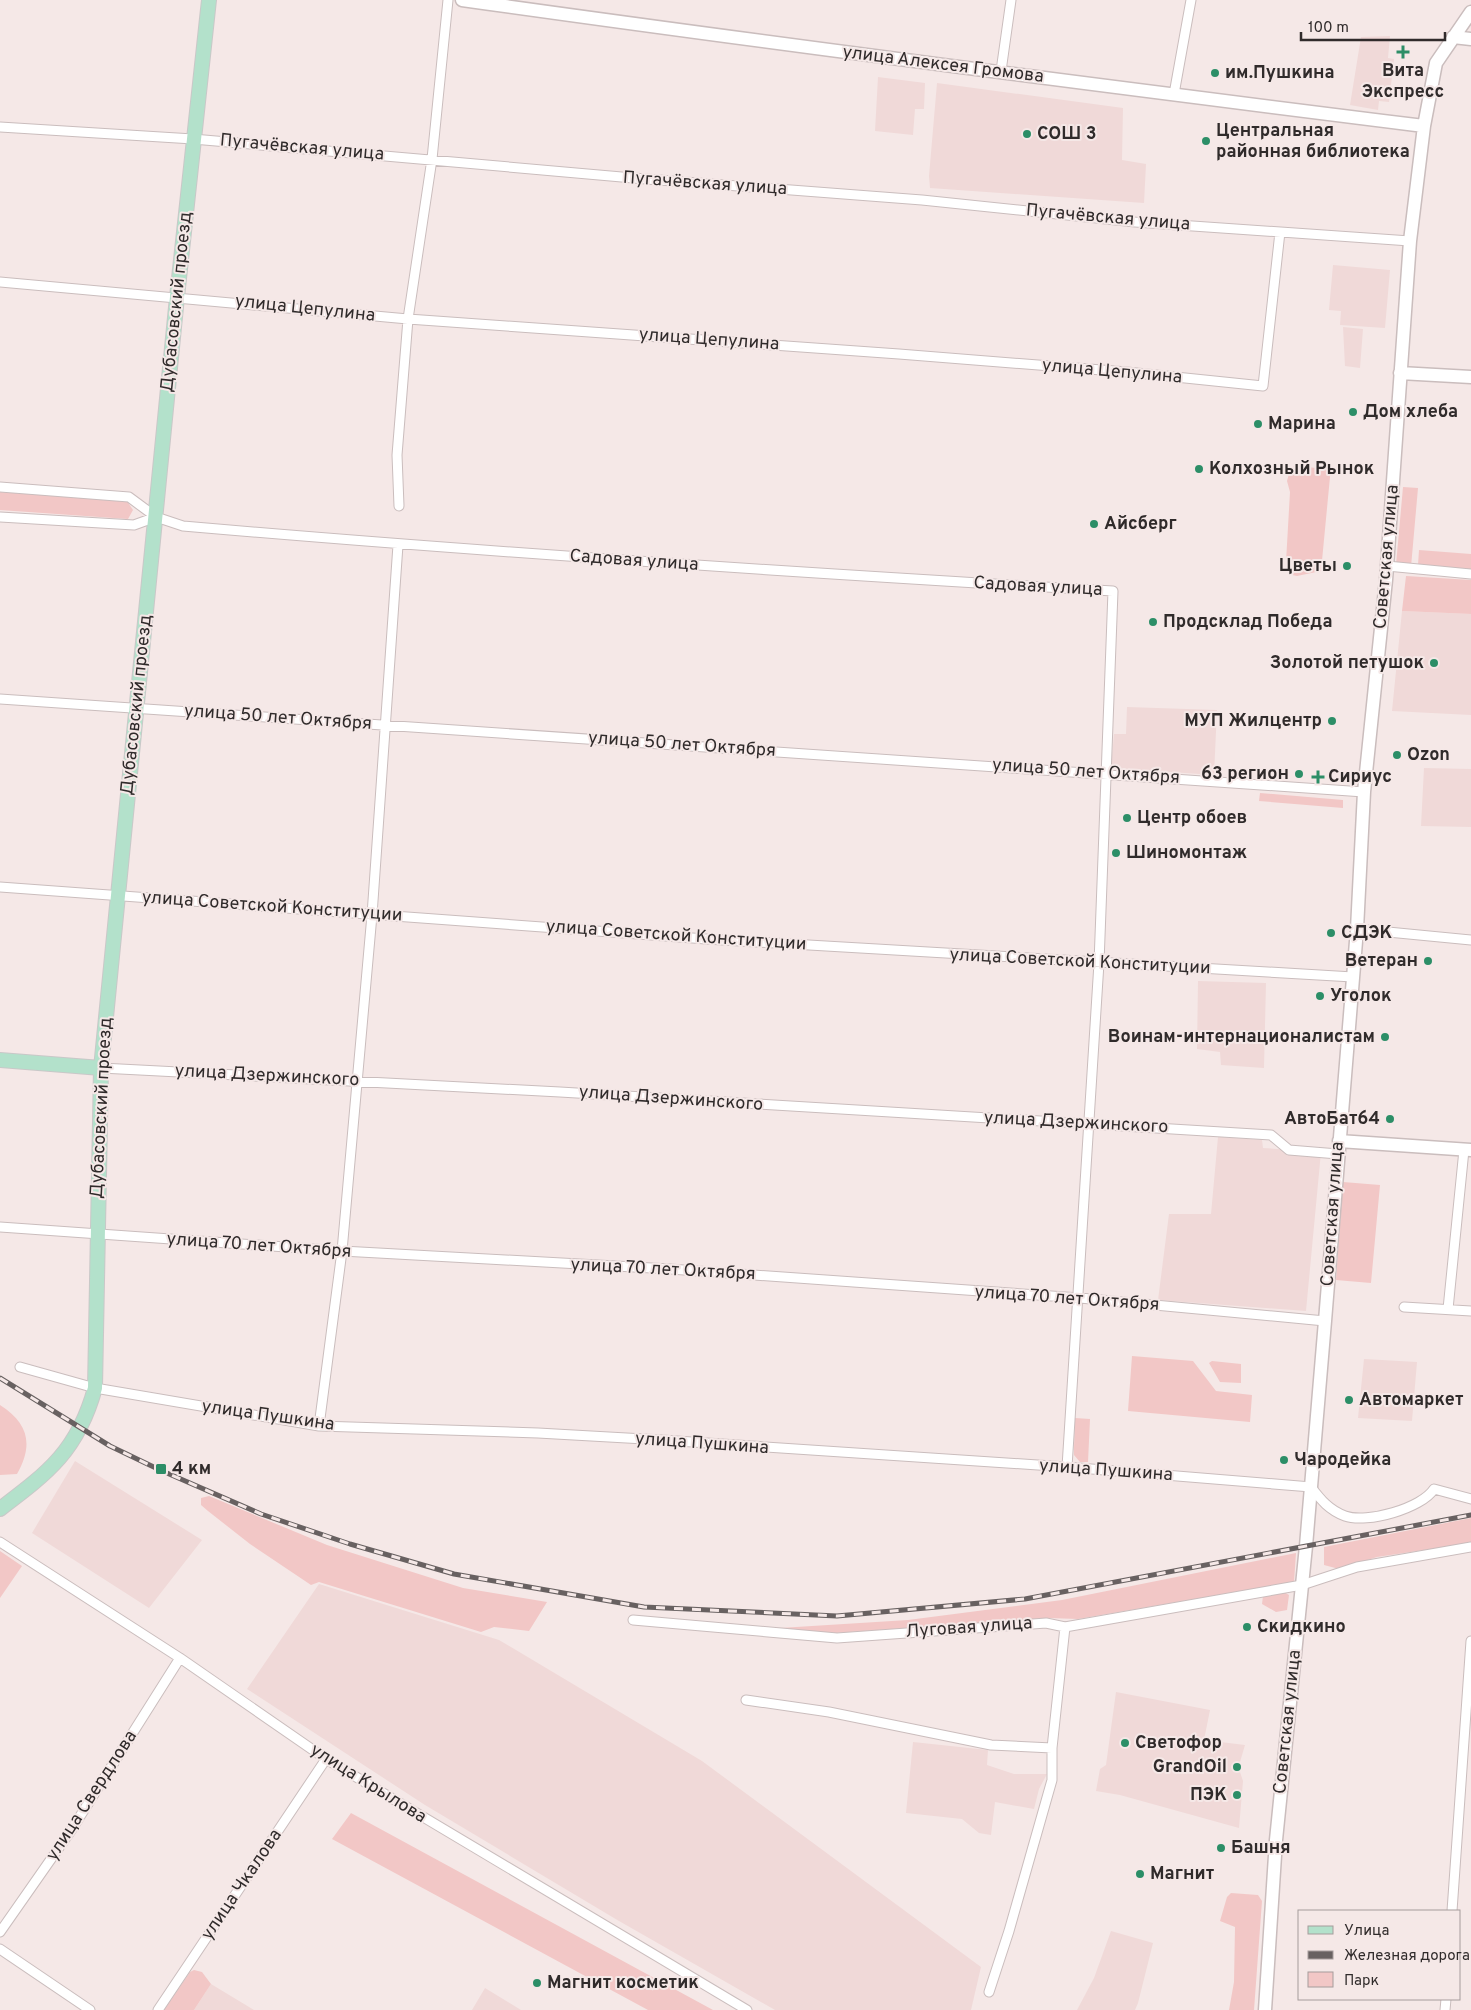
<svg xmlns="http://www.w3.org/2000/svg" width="1471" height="2010" viewBox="0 0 1471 2010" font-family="Overpass,sans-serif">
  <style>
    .built { fill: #f0d9d8 }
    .green { fill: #f2c7c6 }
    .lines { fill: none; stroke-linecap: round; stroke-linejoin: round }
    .street-casing { stroke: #cabdbd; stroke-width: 11 }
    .secondary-casing { stroke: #cabdbd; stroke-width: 15 }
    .primary-casing { stroke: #c9c8c8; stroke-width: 16 }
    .street { stroke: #fff; stroke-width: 9 }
    .secondary { stroke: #fff; stroke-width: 12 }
    .primary { stroke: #b3e1cb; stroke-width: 14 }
    .rail-casing { stroke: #686161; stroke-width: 5 }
    .rail { stroke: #f5e8e7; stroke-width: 3; stroke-dasharray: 9; stroke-linecap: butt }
    .poi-dot { fill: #2c8e67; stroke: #f5e8e7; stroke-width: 2 }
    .labels { text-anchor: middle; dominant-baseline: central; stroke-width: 4; stroke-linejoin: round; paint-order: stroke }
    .street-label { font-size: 18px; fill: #302b2b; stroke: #f5e8e7 }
    .poi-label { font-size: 18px; font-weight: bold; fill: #302b2b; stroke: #f5e8e7; text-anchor: start }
  </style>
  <rect width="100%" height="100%" fill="#f5e8e7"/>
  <path class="built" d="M1390,36L1388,58L1394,59L1389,102L1379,101L1378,110L1350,105L1361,37Z
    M878,77L925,83L924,109H915L913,135L875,131Z
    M937,83L1123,108L1122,160L1146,164L1144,203L930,188L929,176Z
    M1333,265L1390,270L1385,328L1340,325L1341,311L1329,310Z
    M1343,327L1363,329L1360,368L1345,366Z
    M1402,611L1471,614V715L1392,711Z
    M1127,707L1217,710L1214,775L1111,768L1114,734H1126Z
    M1424,768L1471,769V827L1421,826Z
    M1198,981L1266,983L1264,1068L1221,1065L1220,1052L1197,1049Z
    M1218,1137L1262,1140L1263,1148L1321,1152L1306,1311L1158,1300L1169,1214H1211Z
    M1364,1359L1417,1362L1412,1421L1358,1418Z
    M75,1461L202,1540L149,1608L32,1533Z
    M319,1584L499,1640L702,1761L981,1967L971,2010H775L619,1921L425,1805L247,1689Z
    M1116,1692L1210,1710L1204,1740L1245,1745L1240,1762V1772L1243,1781L1239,1828L1120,1795L1096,1791L1100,1769L1106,1765Z
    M913,1742L988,1750L987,1765L1014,1774H1047L1039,1789L1034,1809L995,1802L991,1835L979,1833L962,1819L906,1813Z
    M1111,1931L1153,1943L1138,2003L1135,2010H1077L1094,1978Z
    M211,1984L254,2010H194Z
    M485,1988L521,2010H472Z"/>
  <path class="green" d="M1294,466L1317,468L1324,466L1329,471L1330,477L1321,571L1297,576L1292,575L1286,562L1290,492L1287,481L1290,470Z
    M1403,487L1418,488L1411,567L1396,565Z
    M0,492L127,501L133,510L128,519L0,510Z
    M1419,550L1471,554V570L1418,565Z
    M1406,576L1471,580V614L1402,611Z
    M1260,793L1343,800V808L1259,801Z
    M1343,1182L1380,1185L1371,1283L1336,1280Z
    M1132,1356L1193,1361L1216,1391L1252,1395L1250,1422L1128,1411Z
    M1212,1361L1241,1364V1383L1220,1382L1209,1363Z
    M0,1405C28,1423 34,1444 17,1474L0,1475Z
    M1075,1418L1090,1419L1088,1462H1080L1074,1455V1448Z
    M209,1496L327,1545L463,1588L547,1602L529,1631L494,1627L481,1632L319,1582L311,1585L250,1544L208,1511L201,1505V1498Z
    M1471,1518V1543L1377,1557L1339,1569L1324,1565V1547Z
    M0,1551L22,1566L0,1598Z
    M1296,1553L1294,1582L1078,1619L1048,1618L836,1633L803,1632L780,1628L908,1620L1062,1600Z
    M1284,1592L1289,1595L1287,1610L1276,1612L1262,1604L1263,1596Z
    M351,1813L713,2010H648L332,1839Z
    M1231,1893L1258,1895L1262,1901L1254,2010H1229L1234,1982L1235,1927L1220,1921L1227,1897Z
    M194,1970L202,1972L211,1984L194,2010H164L190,1972Z"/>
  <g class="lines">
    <defs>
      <path id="street" d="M1001,71L1011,0
        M1174,94L1191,0
        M0,127L193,139L633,178L922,200L1135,222L1410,241
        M0,282L408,319L899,354L1127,372L1263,386L1280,232
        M0,487L129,497L156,517
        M399,506L397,455L408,319L432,159L448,0
        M0,517L134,525L156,517L183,526C493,553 803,573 1113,591L1099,963L1067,1467
        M1387,566L1471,574
        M0,699L1364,792
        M0,887L706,939L1353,977
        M1357,929L1471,940
        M101,1068L560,1092L1271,1135L1289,1150L1338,1154
        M0,1227L342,1251L670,1269L1080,1298L1325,1321
        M1404,1307L1471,1311
        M1448,1309L1464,1150
        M20,1367L95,1388L319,1426L538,1433L662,1440L1067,1467L1311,1487C1321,1500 1329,1510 1345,1516C1367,1524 1422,1508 1434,1489L1471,1499
        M319,1426L342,1251L372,915L398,545
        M0,1542L180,1658L326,1759L747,2010
        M633,1620L837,1638L1046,1623L1065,1627L1302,1585L1357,1567L1471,1547
        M746,1700L829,1712L991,1745L1052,1748
        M1452,1911L1471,1641
        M0,1932L72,1829L180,1658
        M0,1949L90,2010
        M989,1992L1009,1931L1052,1780V1748L1065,1627
        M158,2010L326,1759
        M1445,2010L1446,1999"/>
      <path id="secondary" d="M462,0C782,45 1103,86 1424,126
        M1453,37L1471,39
        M1400,373L1471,377
        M1339,1141L1471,1150
        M1265,2010L1276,1840L1306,1546L1325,1321L1357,929L1364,792L1386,580L1410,241L1424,126L1436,63L1471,12"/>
      <path id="primary" d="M0,1060L101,1068
        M0,1509C49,1472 78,1450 95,1388L101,1068L177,297L209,0"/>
    </defs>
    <use href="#street" class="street-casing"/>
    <use href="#secondary" class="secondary-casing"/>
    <use href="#primary" class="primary-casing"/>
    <use href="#street" class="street"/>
    <use href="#secondary" class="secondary"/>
    <use href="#primary" class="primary"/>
    <defs>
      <path id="rail" d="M0,1378L110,1446L160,1470L261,1514L350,1544L454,1574L644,1607L837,1616L1025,1599L1471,1515"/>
    </defs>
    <use href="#rail" class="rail-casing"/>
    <use href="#rail" class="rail"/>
  </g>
  <g class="poi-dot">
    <path d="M1400.5 44.5h5v5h5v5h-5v5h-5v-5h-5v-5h5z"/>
    <circle cx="1215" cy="73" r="5"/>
    <circle cx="1027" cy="134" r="5"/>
    <circle cx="1206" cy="141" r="5"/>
    <circle cx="1353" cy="412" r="5"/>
    <circle cx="1258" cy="424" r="5"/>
    <circle cx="1199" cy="469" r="5"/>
    <circle cx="1094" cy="524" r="5"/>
    <circle cx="1347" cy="566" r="5"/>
    <circle cx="1153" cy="622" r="5"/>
    <circle cx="1434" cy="663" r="5"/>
    <circle cx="1332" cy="721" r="5"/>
    <circle cx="1397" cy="755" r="5"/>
    <circle cx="1299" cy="774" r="5"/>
    <path d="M1315.5 769.5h5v5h5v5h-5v5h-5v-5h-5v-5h5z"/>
    <circle cx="1127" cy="818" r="5"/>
    <circle cx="1116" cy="853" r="5"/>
    <circle cx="1331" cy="933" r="5"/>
    <circle cx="1428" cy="961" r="5"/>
    <circle cx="1320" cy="996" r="5"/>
    <circle cx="1385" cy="1037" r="5"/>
    <circle cx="1390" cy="1119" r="5"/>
    <circle cx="1349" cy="1400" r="5"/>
    <circle cx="1284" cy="1460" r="5"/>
    <rect x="155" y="1463" width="12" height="12" rx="2.5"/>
    <circle cx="1247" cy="1627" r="5"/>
    <circle cx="1125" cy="1743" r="5"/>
    <circle cx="1237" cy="1767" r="5"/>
    <circle cx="1237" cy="1795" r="5"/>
    <circle cx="1221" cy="1848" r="5"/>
    <circle cx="1140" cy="1874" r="5"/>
    <circle cx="537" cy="1983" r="5"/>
  </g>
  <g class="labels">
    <g class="street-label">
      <text transform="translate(943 65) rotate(7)">улица Алексея Громова</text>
      <text transform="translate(302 148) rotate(5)">Пугачёвская улица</text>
      <text transform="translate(705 184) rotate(4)">Пугачёвская улица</text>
      <text transform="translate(1108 218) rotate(5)">Пугачёвская улица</text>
      <text transform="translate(177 302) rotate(-84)">Дубасовский проезд</text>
      <text transform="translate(305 309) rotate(6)">улица Цепулина</text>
      <text transform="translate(709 340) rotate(4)">улица Цепулина</text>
      <text transform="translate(1112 372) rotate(5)">улица Цепулина</text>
      <text transform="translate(1387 557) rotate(-85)">Советская улица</text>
      <text transform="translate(634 561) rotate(4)">Садовая улица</text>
      <text transform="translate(1038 587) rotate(3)">Садовая улица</text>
      <text transform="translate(137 705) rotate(-84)">Дубасовский проезд</text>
      <text transform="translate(278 718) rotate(4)">улица 50 лет Октября</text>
      <text transform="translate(682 745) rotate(4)">улица 50 лет Октября</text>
      <text transform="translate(1086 772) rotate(4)">улица 50 лет Октября</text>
      <text transform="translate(272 907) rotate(4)">улица Советской Конституции</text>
      <text transform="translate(676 936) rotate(4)">улица Советской Конституции</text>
      <text transform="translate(1080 962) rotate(3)">улица Советской Конституции</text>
      <text transform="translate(267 1076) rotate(3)">улица Дзержинского</text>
      <text transform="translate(671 1099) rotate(4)">улица Дзержинского</text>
      <text transform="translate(102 1108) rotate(-87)">Дубасовский проезд</text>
      <text transform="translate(1076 1123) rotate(3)">улица Дзержинского</text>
      <text transform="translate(1333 1214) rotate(-86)">Советская улица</text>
      <text transform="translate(259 1246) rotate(4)">улица 70 лет Октября</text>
      <text transform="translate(663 1270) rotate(3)">улица 70 лет Октября</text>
      <text transform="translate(1067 1299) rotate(4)">улица 70 лет Октября</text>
      <text transform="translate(268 1416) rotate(8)">улица Пушкина</text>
      <text transform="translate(702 1444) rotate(4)">улица Пушкина</text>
      <text transform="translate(1106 1471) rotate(4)">улица Пушкина</text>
      <text transform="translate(969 1628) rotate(-4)">Луговая улица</text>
      <text transform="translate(1288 1722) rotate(-84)">Советская улица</text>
      <text transform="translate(368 1784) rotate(32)">улица Крылова</text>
      <text transform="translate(92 1796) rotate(-57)">улица Свердлова</text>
      <text transform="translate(242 1885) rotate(-56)">улица Чкалова</text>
    </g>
    <g class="poi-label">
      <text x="1403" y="71" text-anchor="middle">Вита<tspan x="1403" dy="21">Экспресс</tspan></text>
      <text x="1225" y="73">им.Пушкина</text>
      <text x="1216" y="131">Центральная<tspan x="1216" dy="21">районная библиотека</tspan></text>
      <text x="1037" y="134">СОШ 3</text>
      <text x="1363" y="412">Дом хлеба</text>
      <text x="1268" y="424">Марина</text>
      <text x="1209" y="469">Колхозный Рынок</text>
      <text x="1104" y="524">Айсберг</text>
      <text x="1337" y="566" text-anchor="end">Цветы</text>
      <text x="1163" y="622">Продсклад Победа</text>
      <text x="1424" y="663" text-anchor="end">Золотой петушок</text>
      <text x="1322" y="721" text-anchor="end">МУП Жилцентр</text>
      <text x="1407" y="755">Ozon</text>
      <text x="1289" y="774" text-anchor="end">63 регион</text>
      <text x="1328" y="777">Сириус</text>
      <text x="1137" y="818">Центр обоев</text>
      <text x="1126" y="853">Шиномонтаж</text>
      <text x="1341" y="933">СДЭК</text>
      <text x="1418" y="961" text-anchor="end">Ветеран</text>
      <text x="1330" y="996">Уголок</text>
      <text x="1375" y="1037" text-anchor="end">Воинам-интернационалистам</text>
      <text x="1380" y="1119" text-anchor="end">АвтоБат64</text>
      <text x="1359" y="1400">Автомаркет</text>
      <text x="1294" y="1460">Чародейка</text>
      <text x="172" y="1469">4 км</text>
      <text x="1257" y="1627">Скидкино</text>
      <text x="1135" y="1743">Светофор</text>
      <text x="1227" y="1767" text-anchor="end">GrandOil</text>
      <text x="1227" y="1795" text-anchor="end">ПЭК</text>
      <text x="1231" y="1848">Башня</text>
      <text x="1150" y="1874">Магнит</text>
      <text x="547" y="1983">Магнит косметик</text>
    </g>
  </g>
  <rect x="1298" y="1910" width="162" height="90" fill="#f5e8e7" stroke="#a69c9c"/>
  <rect x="1308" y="1926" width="25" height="8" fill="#b3e1cb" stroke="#a69c9c"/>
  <text x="1344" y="1935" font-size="15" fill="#302b2b">Улица</text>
  <rect x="1308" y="1951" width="25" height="8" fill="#686161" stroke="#a69c9c"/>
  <text x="1344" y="1960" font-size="15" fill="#302b2b">Железная дорога</text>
  <rect x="1308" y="1972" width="25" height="15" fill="#f2c7c6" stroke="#a69c9c"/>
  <text x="1344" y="1985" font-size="15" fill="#302b2b">Парк</text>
  <path d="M1301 32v8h144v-8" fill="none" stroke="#302b2b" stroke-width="2.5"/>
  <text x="1308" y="32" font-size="15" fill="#302b2b" stroke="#f5e8e7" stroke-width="4" paint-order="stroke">100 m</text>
</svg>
